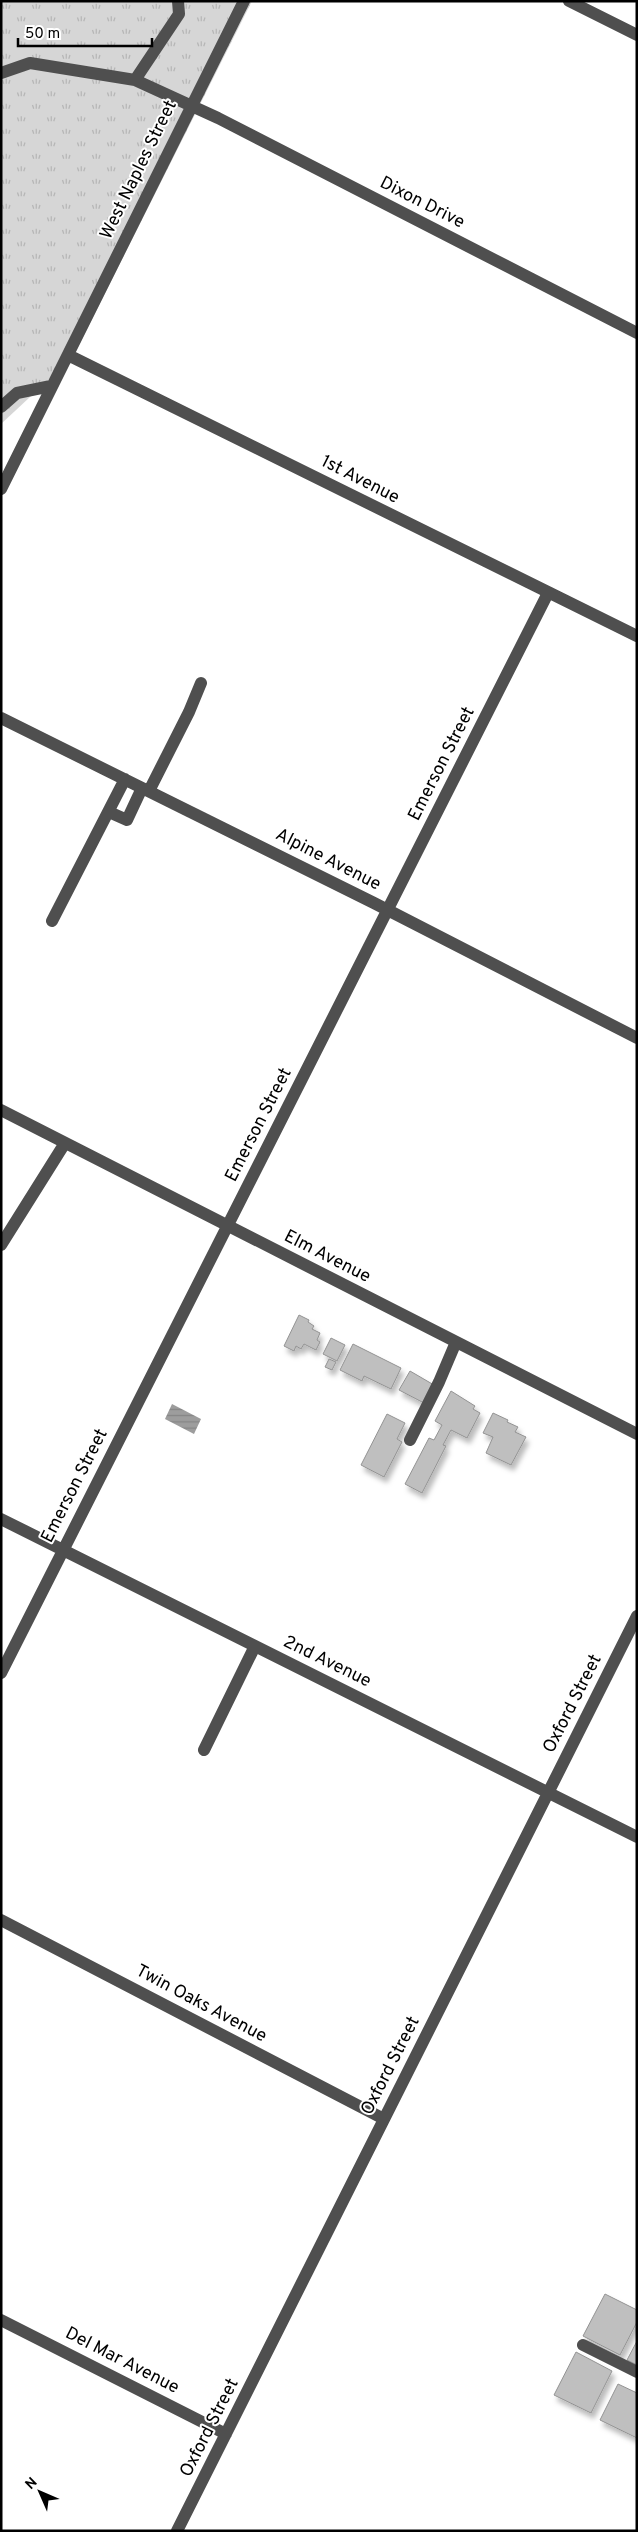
<svg xmlns="http://www.w3.org/2000/svg" width="638" height="2532" viewBox="0 0 638 2532" font-family="Overpass,sans-serif">
  <style>
    .grass { fill: url(#grass-tufts) }
    .water { fill: url(#water-rules) }
    .building { fill: #bfbfbf; stroke: #939393; filter: url(#shadow) }
    .lines { fill: none; stroke-linecap: round; stroke-linejoin: round }
    .minor { stroke: #4f4f4f; stroke-width: 12 }
    .labels { text-anchor: middle; dominant-baseline: central; stroke-width: 4; stroke-linejoin: round; paint-order: stroke }
    .street-label { font-size: 18px; fill: #000; stroke: #fff }
  </style>
  <defs>
    <pattern id="grass-tufts" width="24" height="20" patternUnits="userSpaceOnUse" patternTransform="scale(1.25)"><rect width="24" height="20" fill="#d6d6d6"/><path d="M3 7l-1-3M5 7V3M7 7l1-3M15 17l-1-3M17 17v-4M19 17l1-3" fill="none" stroke="#b6b6b6"/></pattern>
    <pattern id="water-rules" width="6" height="5" patternUnits="userSpaceOnUse" patternTransform="scale(1.25)"><rect width="6" height="5" fill="#9d9d9d"/><path d="M0 2.5h6" fill="none" stroke="#858585"/></pattern>
    <filter id="shadow"><feDropShadow dx="3" dy="5.5" stdDeviation="2.5" flood-color="#0004"/></filter>
  </defs>
  <rect width="100%" height="100%" fill="#fff"/>
  <path class="grass" d="M1,1H252L73,357L1,424Z"/>
  <path class="water" d="M172,1404L201,1419L194,1434L165,1419Z"/>
  <path class="building" d="M299,1315L309,1320L308,1322L314,1326L312,1329L320,1333L317,1340L320,1342L316,1350L304,1344L301,1349L296,1346L294,1351L284,1346Z
    M331,1338L345,1345L337,1361L323,1354Z
    M353,1344L401,1368L391,1389L364,1376L362,1381L340,1370Z
    M329,1359L336,1362L332,1370L325,1367Z
    M410,1371L434,1385L424,1403L399,1390Z
    M451,1391L475,1406L473,1409L480,1413L467,1438L451,1430L443,1445L446,1446L422,1493L405,1484L429,1438L434,1440L442,1425L435,1421Z
    M493,1413L508,1420L507,1422L518,1427L515,1432L526,1437L511,1465L486,1453L493,1437L483,1433Z
    M387,1414L405,1423L397,1439L402,1442L384,1477L361,1465Z
    M605,2294L637,2310V2322L620,2355L583,2336Z
    M637,2341V2365L627,2360Z
    M576,2352L612,2371L591,2413L554,2395Z
    M618,2384L637,2393V2438L600,2420Z"/>
  <g class="lines">
    <path class="minor" d="M569,1L637,35
      M1,73L30,63L135,80L218,118L637,333
      M135,80L179,14L178,1
      M68,355L637,636
      M1,407L17,393L51,386
      M1,489L244,1
      M1,718L374,903L637,1038
      M149,791L189,712L201,683
      M109,812L127,820L142,788
      M52,921L125,779
      M1,1110L637,1434
      M1,1245L65,1143
      M410,1440L439,1382L456,1342
      M1,1519L637,1837
      M1,1673L548,593
      M204,1750L255,1646
      M1,1920L384,2119
      M1,2320L226,2434
      M583,2345L637,2372
      M177,2531L637,1616"/>
  </g>
  <g class="labels">
    <g class="street-label">
      <text transform="translate(139 170) rotate(-64)">West Naples Street</text>
      <text transform="translate(422 203) rotate(27)">Dixon Drive</text>
      <text transform="translate(360 480) rotate(27)">1st Avenue</text>
      <text transform="translate(442 764) rotate(-63)">Emerson Street</text>
      <text transform="translate(328 860) rotate(27)">Alpine Avenue</text>
      <text transform="translate(259 1125) rotate(-63)">Emerson Street</text>
      <text transform="translate(327 1257) rotate(27)">Elm Avenue</text>
      <text transform="translate(75 1486) rotate(-63)">Emerson Street</text>
      <text transform="translate(327 1662) rotate(26)">2nd Avenue</text>
      <text transform="translate(573 1704) rotate(-63)">Oxford Street</text>
      <text transform="translate(201 2004) rotate(28)">Twin Oaks Avenue</text>
      <text transform="translate(391 2066) rotate(-63)">Oxford Street</text>
      <text transform="translate(122 2361) rotate(27)">Del Mar Avenue</text>
      <text transform="translate(210 2428) rotate(-63)">Oxford Street</text>
    </g>
  </g>
  <rect width="638" height="2532" fill="none" stroke="#000000" stroke-width="5"/>
  <g transform="translate(40 2492) rotate(315)" stroke="#ffffff" stroke-width="4" paint-order="stroke">
  <path d="M0-4L9 19L0 12L-9 19Z" fill="#000000"/>
  <text y="-8" font-size="14" font-weight="bold" text-anchor="middle" fill="#000000">N</text>
  </g>
  <path d="M18 38v8h134v-8" fill="none" stroke="#000000" stroke-width="2.5"/>
  <text x="25" y="38" font-size="15" fill="#000000" stroke="#ffffff" stroke-width="4" paint-order="stroke">50 m</text>
</svg>
